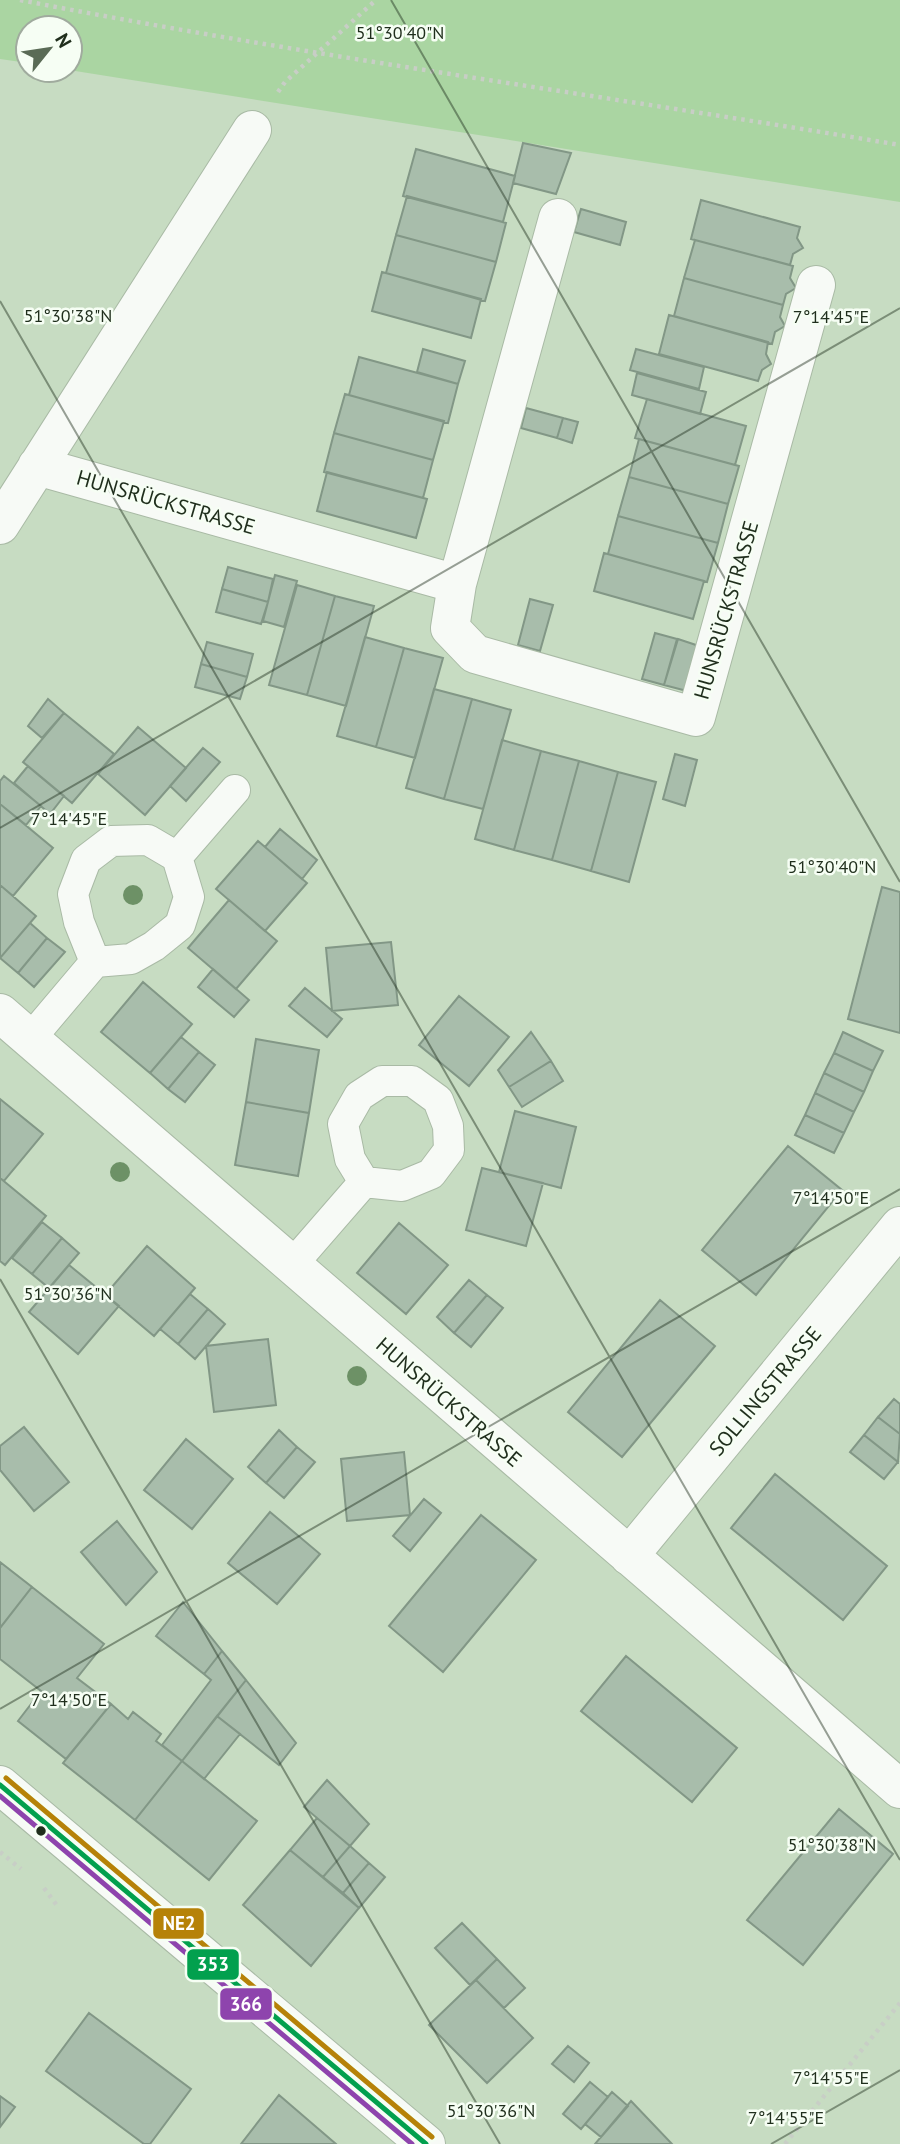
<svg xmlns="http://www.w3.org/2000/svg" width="900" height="2144" viewBox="0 0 900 2144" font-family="'PT Sans',sans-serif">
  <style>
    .green { fill: #aad5a2 }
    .building { fill: #a8bdab; stroke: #829786; stroke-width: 2 }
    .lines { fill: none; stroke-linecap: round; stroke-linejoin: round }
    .service-casing { stroke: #a9baa5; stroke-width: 32 }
    .minor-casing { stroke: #a9baa5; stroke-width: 40 }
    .tertiary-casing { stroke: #a9baa5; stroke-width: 40 }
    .path { stroke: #c8cec6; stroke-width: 4.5; stroke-dasharray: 3.5 5; stroke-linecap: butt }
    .service { stroke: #f7faf6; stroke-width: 30 }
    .minor { stroke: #f7faf6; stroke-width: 38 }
    .tertiary { stroke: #f7faf6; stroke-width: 38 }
    .bus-1-casing { stroke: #f6fef4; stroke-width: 10 }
    .bus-2-casing { stroke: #f6fef4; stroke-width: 10 }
    .bus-3-casing { stroke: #f6fef4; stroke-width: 10 }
    .bus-1 { stroke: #02a04e; stroke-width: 5 }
    .bus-2 { stroke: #8e44ad; stroke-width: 5 }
    .bus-3 { stroke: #b68208; stroke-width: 5 }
    .tree { fill: #6d9166 }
    .ticks { fill: none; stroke: #1f2e1c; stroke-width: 2; stroke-opacity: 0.45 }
    .bus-dot { fill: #1f2e1c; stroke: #f6fef4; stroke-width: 2.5 }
    .labels { text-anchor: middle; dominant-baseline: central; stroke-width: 5; stroke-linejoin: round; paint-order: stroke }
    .street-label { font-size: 21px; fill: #1f2e1c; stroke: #f6fef4 }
    .ticks-label { font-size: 18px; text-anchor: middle; fill: #1f2e1c; stroke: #f6fef4; stroke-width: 5; stroke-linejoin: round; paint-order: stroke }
    .line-badge { stroke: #f6fef4; stroke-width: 2.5 }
    .badge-label { font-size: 19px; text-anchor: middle; font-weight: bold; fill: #fff }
  </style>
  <rect width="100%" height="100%" fill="#c7dcc2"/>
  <path class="green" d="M0,0H900V202L69,70L70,28H28V63L0,59Z"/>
  <path class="building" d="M523,143L571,153L556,194L513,183Z
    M416,149L515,176L503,222L403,196Z
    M407,196L506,223L496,262L396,235Z
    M701,200L800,227L797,238L803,248L793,254L790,265L691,239Z
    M581,209L626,222L620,245L574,232Z
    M396,235L496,262L485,301L386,273Z
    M695,240L793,266L790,278L796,288L786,294L783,305L684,278Z
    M382,272L481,299L471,338L372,311Z
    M684,278L783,305L780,317L785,326L775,332L772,344L674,316Z
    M669,315L768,342L766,354L771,364L762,370L758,381L659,354Z
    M423,349L465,361L458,384L417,372Z
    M636,349L704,367L699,389L630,370Z
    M359,357L458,384L448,423L349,395Z
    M637,373L706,392L700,414L632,395Z
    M345,394L444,421L433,460L334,433Z
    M647,399L746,426L735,465L635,438Z
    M526,408L563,418L557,438L521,428Z
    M563,418L578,422L572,443L557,438Z
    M334,433L433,460L423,498L324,472Z
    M639,439L739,466L728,504L629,477Z
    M327,472L427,499L416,538L317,511Z
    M629,477L728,504L718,543L618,516Z
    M618,516L718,543L707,582L608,554Z
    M604,553L704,581L693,619L594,591Z
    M228,567L273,579L268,602L222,589Z
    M275,575L297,581L284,627L263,621Z
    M297,585L335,596L307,695L269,685Z
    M222,589L268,602L261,624L216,612Z
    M335,596L374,606L346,706L307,695Z
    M530,599L553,605L540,651L518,645Z
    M655,633L677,639L664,685L642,679Z
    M365,637L404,648L376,747L337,736Z
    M678,639L699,646L687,691L664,685Z
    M207,642L253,654L247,677L201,664Z
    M404,648L443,658L415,758L376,747Z
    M201,664L247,677L240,699L195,687Z
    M434,689L472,699L444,799L406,788Z
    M48,699L64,713L42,738L28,726Z
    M472,699L511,710L483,809L444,799Z
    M64,713L114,754L72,803L23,762Z
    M138,727L186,768L145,815L98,774Z
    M502,740L541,751L514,850L475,839Z
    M203,748L220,762L186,801L170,786Z
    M541,751L579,761L552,860L514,850Z
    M675,754L697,760L685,806L663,799Z
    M579,761L618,772L591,871L552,860Z
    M28,766L64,796L50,814L14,783Z
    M618,772L656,782L629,882L591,871Z
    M4,776L41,806L26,825L0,804V781Z
    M0,804L53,848L13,896L0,885Z
    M280,829L317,860L302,879L265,847Z
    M258,841L307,883L265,931L216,889Z
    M0,885L36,916L0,958Z
    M882,887L900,892V1033L848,1019Z
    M229,900L277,941L236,989L188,948Z
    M30,923L47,938L18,973L0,958Z
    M47,938L65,952L34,987L18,973Z
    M391,942L398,1005L332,1011L326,948Z
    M213,969L249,1000L234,1017L198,987Z
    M143,982L192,1024L150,1073L101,1032Z
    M305,988L342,1019L327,1037L289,1006Z
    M459,996L509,1037L469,1086L419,1045Z
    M531,1032L551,1061L509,1087L498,1070Z
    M843,1032L883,1051L873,1071L834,1053Z
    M181,1037L199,1052L168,1089L150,1073Z
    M256,1039L319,1050L309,1113L246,1102Z
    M199,1052L215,1065L185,1102L168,1089Z
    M834,1053L873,1071L864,1092L824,1073Z
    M551,1061L563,1081L522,1107L509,1087Z
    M824,1073L864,1092L854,1112L815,1093Z
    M815,1093L854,1112L844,1133L805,1115Z
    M0,1099L43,1134L4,1181L0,1178Z
    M246,1102L309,1113L298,1176L235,1165Z
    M515,1111L576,1127L561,1188L499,1172Z
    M805,1115L844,1133L834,1153L795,1135Z
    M788,1146L842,1190L756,1295L702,1250Z
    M482,1168L543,1183L526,1246L466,1230Z
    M0,1178L46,1216L5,1265L0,1261Z
    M42,1222L62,1238L32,1274L12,1258Z
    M399,1223L448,1265L406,1314L357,1273Z
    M62,1238L79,1253L49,1288L32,1274Z
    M147,1246L195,1288L154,1336L105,1295Z
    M69,1265L119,1306L78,1354L29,1312Z
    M469,1280L487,1295L454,1333L437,1317Z
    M190,1294L208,1309L178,1344L160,1329Z
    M487,1295L503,1308L471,1347L454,1333Z
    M660,1300L715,1346L622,1457L568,1412Z
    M208,1309L225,1324L195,1359L178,1344Z
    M268,1339L276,1405L214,1412L206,1346Z
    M894,1399L900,1404V1434L878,1417Z
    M878,1417L900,1434L898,1462L864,1435Z
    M24,1427L69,1482L34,1511L0,1470V1446Z
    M279,1430L297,1447L266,1483L248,1467Z
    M864,1435L898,1462L884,1479L850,1452Z
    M186,1439L233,1479L192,1529L144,1490Z
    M297,1447L315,1462L284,1498L266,1483Z
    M404,1452L410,1515L347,1521L341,1459Z
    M775,1474L887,1566L843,1620L731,1528Z
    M424,1499L441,1513L410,1551L393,1536Z
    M270,1512L320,1554L277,1604L228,1563Z
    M481,1515L536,1560L443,1672L389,1626Z
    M117,1521L157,1572L126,1605L81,1552Z
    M0,1562L32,1587L0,1628Z
    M32,1587L104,1644L77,1678L111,1704L66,1759L18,1721L41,1691L0,1659V1628Z
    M183,1602L222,1651L204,1674L156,1636Z
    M222,1651L246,1680L182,1761L162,1745L211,1680L204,1674Z
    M626,1656L737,1748L692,1802L581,1711Z
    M246,1680L296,1743L279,1765L217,1716Z
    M111,1704L128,1719L133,1712L161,1734L156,1741L182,1761L135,1820L63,1763Z
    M217,1716L240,1734L204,1779L182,1761Z
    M182,1761L257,1821L209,1880L135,1820Z
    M327,1780L369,1824L350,1846L304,1807Z
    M839,1809L893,1854L803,1965L747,1920Z
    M317,1818L350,1846L323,1877L290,1850Z
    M350,1846L369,1863L343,1893L323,1877Z
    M290,1850L359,1908L311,1966L243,1905Z
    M369,1863L385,1877L359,1908L343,1893Z
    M462,1923L497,1959L470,1985L435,1948Z
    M497,1959L525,1988L504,2008L476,1980Z
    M476,1980L533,2038L487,2083L429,2025Z
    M89,2013L191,2089L150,2144H144L46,2071Z
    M568,2046L589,2063L574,2082L552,2064Z
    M590,2082L608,2097L581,2129L563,2114Z
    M612,2092L628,2106L601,2137L585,2124Z
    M279,2095L336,2144H241Z
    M0,2096L15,2107L0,2127Z
    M631,2101L672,2144H595Z"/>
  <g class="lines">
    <defs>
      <path id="service" d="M95,962L79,922L73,894L86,860L111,841L148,840L177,857
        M30,1039L95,962L131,959L154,946L180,925L189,897L177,857L235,790
        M291,1266L364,1182L402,1186L431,1174L449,1150L448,1126L438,1100L412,1081H382L359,1096L343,1124L350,1159L364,1182"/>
      <path id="minor" d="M37,466L457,584L450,628L475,654L696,717L816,285
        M0,525L252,130
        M457,584L558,218
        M0,1013L900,1789
        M629,1556L900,1226"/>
      <path id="tertiary" d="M0,1785L426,2144"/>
    </defs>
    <use href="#service" class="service-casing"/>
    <use href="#minor" class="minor-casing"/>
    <use href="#tertiary" class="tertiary-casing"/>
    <path class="path" d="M20,0C312,57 607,96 900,145
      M278,92L285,82L376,0
      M0,1852L21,1869
      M44,1888L58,1907
      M785,2144L900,2003"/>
    <use href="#service" class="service"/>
    <use href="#minor" class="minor"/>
    <use href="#tertiary" class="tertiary"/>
    <defs>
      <path id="bus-1" d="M0,1785L426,2144"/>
      <path id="bus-2" d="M0,1796L412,2144"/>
      <path id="bus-3" d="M6,1778L432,2137"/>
    </defs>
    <use href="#bus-1" class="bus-1-casing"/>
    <use href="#bus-2" class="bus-2-casing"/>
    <use href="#bus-3" class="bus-3-casing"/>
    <use href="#bus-1" class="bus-1"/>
    <use href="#bus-2" class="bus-2"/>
    <use href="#bus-3" class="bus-3"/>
  </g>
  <g class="tree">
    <circle cx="133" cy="895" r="10"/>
    <circle cx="120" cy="1172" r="10"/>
    <circle cx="357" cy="1376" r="10"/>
  </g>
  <path class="ticks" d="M391,0L900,882M0,301L900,1860M0,828L900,308M0,1279L500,2144M0,1709L900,1189M771,2144L900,2070"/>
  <circle class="bus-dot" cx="41" cy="1831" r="6"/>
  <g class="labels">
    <g class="street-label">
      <text transform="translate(166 502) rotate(16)">HUNSRÜCKSTRASSE</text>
      <text transform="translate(726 610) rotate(-74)">HUNSRÜCKSTRASSE</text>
      <text transform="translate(765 1391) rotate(-50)">SOLLINGSTRASSE</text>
      <text transform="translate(449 1402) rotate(41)">HUNSRÜCKSTRASSE</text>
    </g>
  </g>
  <g class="ticks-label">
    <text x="400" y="39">51°30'40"N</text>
    <text x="68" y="322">51°30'38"N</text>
    <text x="831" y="323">7°14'45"E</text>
    <text x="69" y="825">7°14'45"E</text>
    <text x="832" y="873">51°30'40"N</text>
    <text x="831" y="1204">7°14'50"E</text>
    <text x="68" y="1300">51°30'36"N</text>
    <text x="69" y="1706">7°14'50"E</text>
    <text x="832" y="1851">51°30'38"N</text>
    <text x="831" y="2084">7°14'55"E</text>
    <text x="491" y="2117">51°30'36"N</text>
    <text x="786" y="2124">7°14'55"E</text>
  </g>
  <g class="line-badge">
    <rect x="152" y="1907" width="53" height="33" rx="7" fill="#b68208"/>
    <rect x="186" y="1948" width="54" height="33" rx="7" fill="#02a04e"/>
    <rect x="219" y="1987" width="54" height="34" rx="7" fill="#8e44ad"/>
  </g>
  <g class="badge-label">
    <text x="179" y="1930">NE2</text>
    <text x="213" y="1971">353</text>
    <text x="246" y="2011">366</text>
  </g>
  <g transform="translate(49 49) rotate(60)"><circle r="33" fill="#f6fef4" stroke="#a0ab9e" stroke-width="2"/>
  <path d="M0-5L12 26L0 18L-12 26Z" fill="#5a6b56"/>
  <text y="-10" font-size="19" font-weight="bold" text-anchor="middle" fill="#1f2e1c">N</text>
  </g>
</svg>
